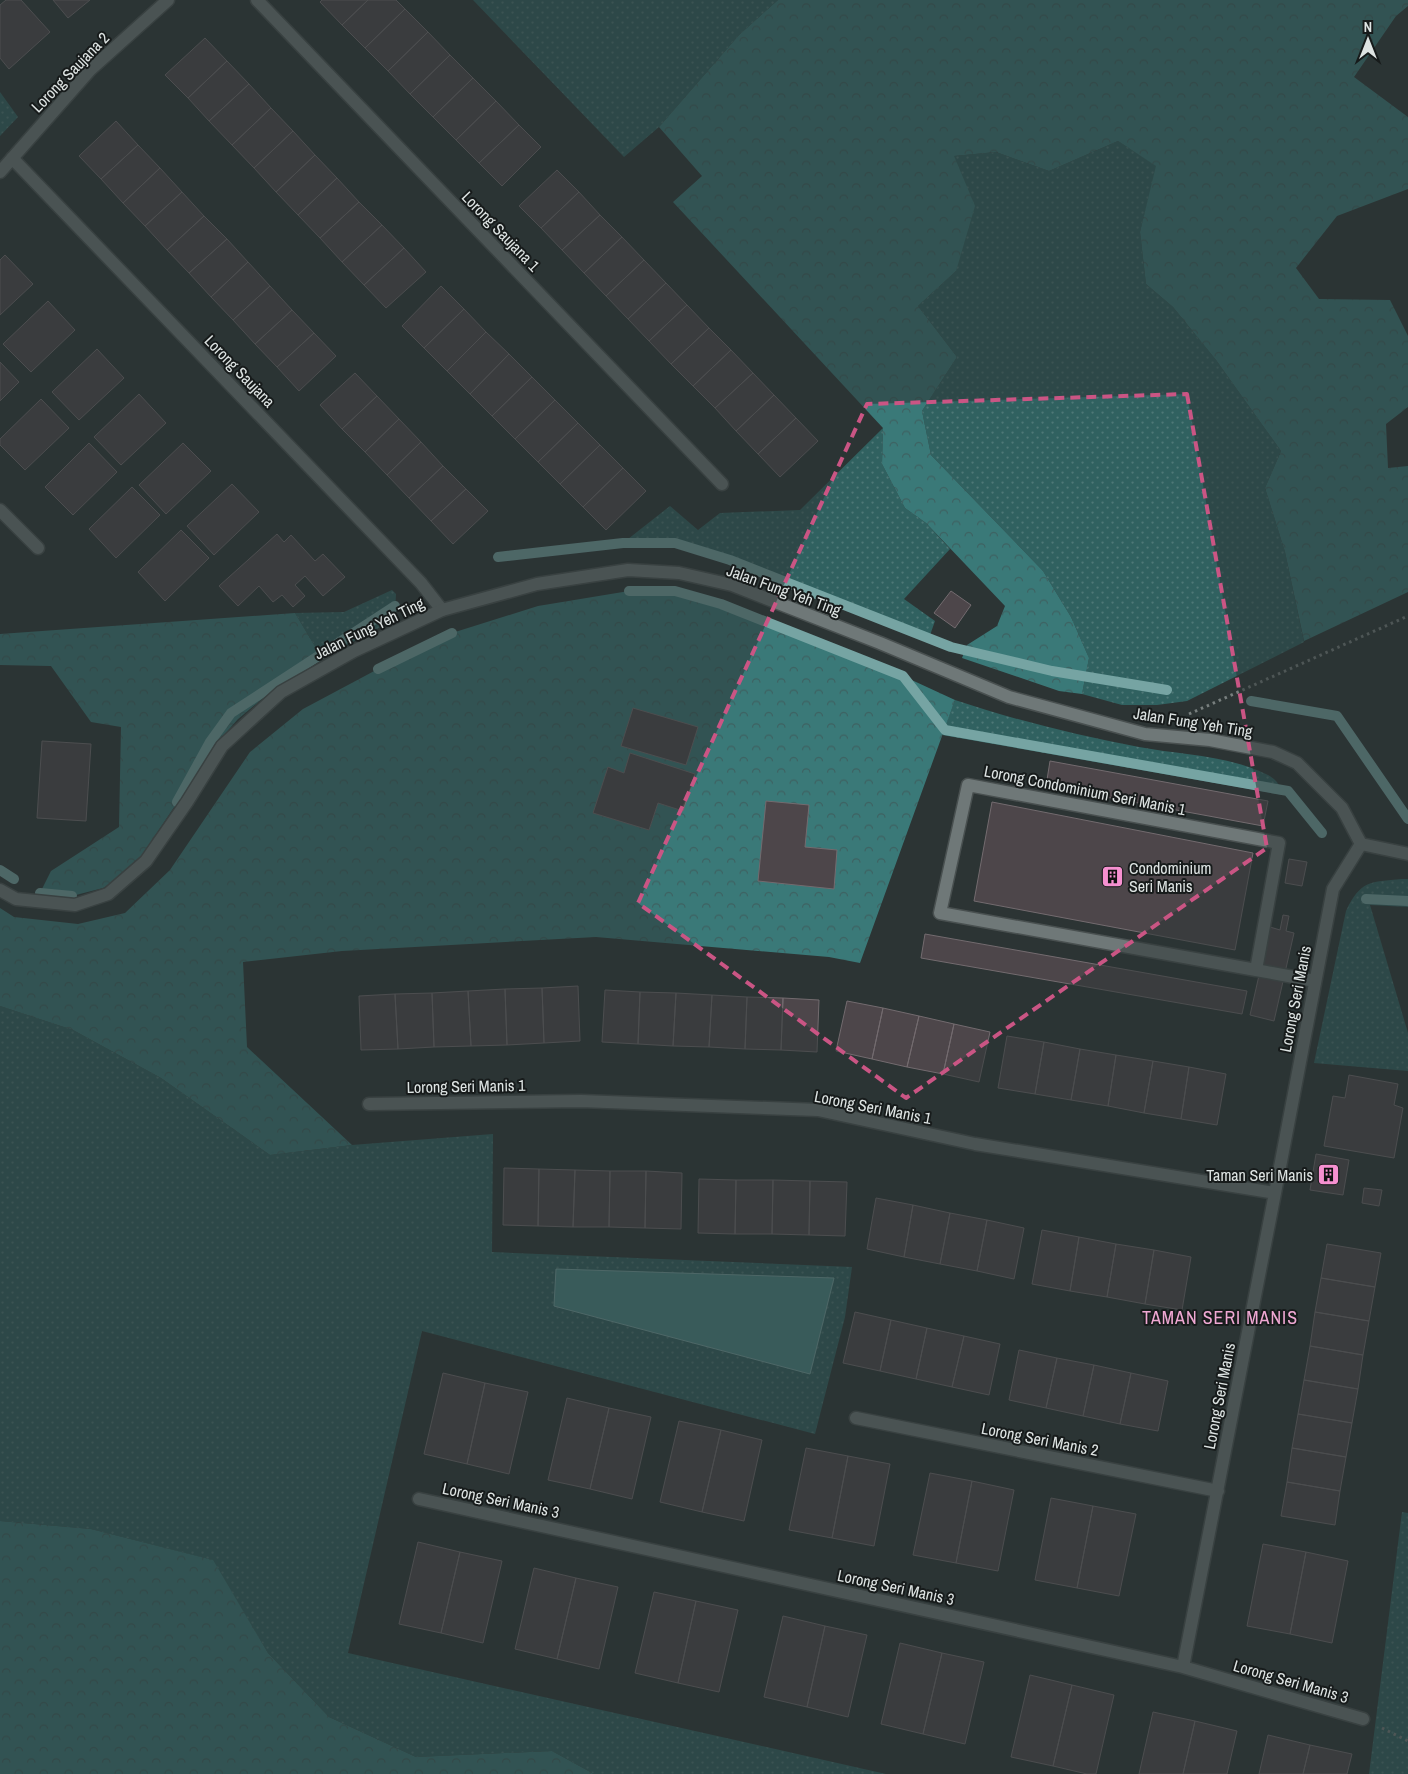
<svg xmlns="http://www.w3.org/2000/svg" width="1408" height="1774" viewBox="0 0 1408 1774" font-family="'Archivo Narrow',sans-serif">
  <style>
    .grass { fill: url(#grass-dots) }
    .forest { fill: url(#forest-crowns) }
    .water { fill: #4a8988; stroke: #76a4a3 }
    .lines { fill: none; stroke-linecap: round; stroke-linejoin: round }
    .stream { stroke: #76a4a3; stroke-width: 10 }
    .building { fill: #4d464a; stroke: #736b6f }
    .lane-casing { stroke: #495050; stroke-width: 15 }
    .street-casing { stroke: #495050; stroke-width: 15 }
    .secondary-casing { stroke: #495050; stroke-width: 15 }
    .path { stroke: #787f7e; stroke-width: 3; stroke-dasharray: 2.5 4; stroke-linecap: butt }
    .lane { stroke: #6f7878; stroke-width: 12 }
    .street { stroke: #6f7878; stroke-width: 12 }
    .secondary { stroke: #6f7878; stroke-width: 12 }
    .marked { fill: none; stroke: #ca5584; stroke-width: 4; stroke-dasharray: 10 6; stroke-linejoin: round }
    .labels { text-anchor: middle; dominant-baseline: central; stroke-width: 4; stroke-linejoin: round; paint-order: stroke }
    .street-label { font-size: 16px; fill: #dee4e3; stroke: #171b1b }
    .poi-label { font-size: 16px; fill: #dee4e3; stroke: #171b1b; text-anchor: start }
    .neighbourhood-label { font-size: 18px; letter-spacing: 1px; fill: #efa8d3; stroke: #171b1b }
  </style>
  <defs>
    <pattern id="grass-dots" width="8" height="8" patternUnits="userSpaceOnUse" patternTransform="scale(1.25)"><rect width="8" height="8" fill="#306160"/><path d="M2 2h.1M6 6h.1" fill="none" stroke="#4e7877" stroke-width="1.8" stroke-linecap="round"/></pattern>
    <pattern id="forest-crowns" width="20" height="18" patternUnits="userSpaceOnUse" patternTransform="scale(1.25)"><rect width="20" height="18" fill="#3a7978"/><path d="M2 6a3 3 0 1 1 6 0M12 15a3 3 0 1 1 6 0" fill="none" stroke="#3e6161"/></pattern>
  </defs>
  <rect width="100%" height="100%" fill="#2c3434"/>
  <path class="grass" d="M473,0H778L739,35L659,127L624,157Z
    M0,92L18,117L0,136Z
    M1118,141L1157,166L1140,232L1146,284L1173,307L1216,360L1281,451L1265,488L1285,552L1304,642L1187,701L1157,705H1122L1082,694L1089,658L1071,617L1043,571L931,455L922,411L957,357L918,306L956,271L954,156L996,152L1049,171Z
    M883,428L882,464L905,508L926,523L950,549L904,599L935,621L929,638L730,560L675,543H623L670,506L698,530L720,513L800,510Z
    M392,590L396,594L395,613L392,621L322,658L295,613L344,612Z
    M955,700C1015,720 1076,735 1139,747C1181,755 1228,755 1268,775C1277,780 1280,785 1283,795L942,735Z
    M1402,879H1408V907L1370,905L1408,1033V1071L1314,1063L1346,911C1361,880 1370,882 1402,879Z
    M0,1006L73,1030L161,1078L270,1155L352,1145L493,1134L492,1252L852,1267L845,1317L815,1434L422,1331L348,1653L886,1774H594L552,1751L416,1757L329,1717L268,1653L212,1560L91,1529L0,1521Z
    M1402,1512L1408,1513V1774H1369Z"/>
  <path class="forest" d="M778,0H1408V6L1396,16L1354,77L1408,117V189L1337,216L1296,268L1319,299L1390,300L1408,336V407L1386,424L1388,468L1408,466V592L1304,641L1285,552L1265,488L1281,451L1216,360L1173,307L1146,284L1140,232L1156,166L1118,141L1049,171L996,152L954,156L975,206L956,271L918,306L957,357L922,411L931,455L1043,571L1071,617L1089,658L1082,694L1059,691L962,658L967,645L997,626L1005,606L926,523L905,508L882,464L883,428L673,202L702,176L659,127L739,35Z
    M629,591H675L721,604L903,676L955,700L860,963L829,957L596,937L342,951L243,962L247,1047L352,1145L270,1155L161,1078L73,1030L0,1006V908L14,917L78,924L125,913L170,870L250,752L303,709L378,669L452,633L538,606Z
    M295,613L322,658L273,690L238,719L217,743L142,855L120,879L103,888L72,896L40,893L51,871L119,827L121,727L91,722L51,666L0,665V634Z
    M0,1521L91,1529L213,1560L268,1653L329,1717L416,1757L552,1751L594,1774H0Z"/>
  <path class="water" d="M556,1269L834,1278L810,1374L554,1306Z"/>
  <g class="lines">
    <path class="stream" d="M498,557L623,543H675L730,560L951,647L1052,671L1167,690
      M629,591H675L721,604L903,676L945,730L1288,791L1322,833
      M378,669L452,633
      M1251,701L1337,716L1408,819
      M177,802L210,742L231,713L395,606
      M0,870L14,879
      M40,893L72,896
      M1366,899L1408,901"/>
  </g>
  <path class="building" d="M6,0H21L50,32L9,69L0,58V5Z
    M53,0H90L68,18Z
    M322,0H368L342,25L320,2Z
    M368,0H396L405,9L365,48L342,25Z
    M405,9L428,32L388,71L365,48Z
    M428,32L450,55L410,94L388,71Z
    M205,38L227,61L188,98L165,75Z
    M450,55L473,78L433,117L410,94Z
    M227,61L249,84L209,121L188,98Z
    M473,78L496,101L456,140L433,117Z
    M249,84L271,108L232,145L209,121Z
    M496,101L519,125L479,163L456,140Z
    M271,108L293,131L254,168L232,145Z
    M116,121L138,145L101,179L79,156Z
    M519,125L541,147L502,186L479,163Z
    M293,131L315,155L276,192L254,168Z
    M138,145L160,168L123,203L101,179Z
    M315,155L337,178L298,215L276,192Z
    M160,168L182,192L145,226L123,203Z
    M557,170L579,192L541,228L519,206Z
    M337,178L359,202L320,238L298,215Z
    M182,192L204,216L167,250L145,226Z
    M579,192L600,215L562,250L541,228Z
    M359,202L382,225L342,262L320,238Z
    M600,215L622,237L584,273L562,250Z
    M204,216L227,239L189,273L167,250Z
    M382,225L404,248L364,285L342,262Z
    M622,237L644,260L606,296L584,273Z
    M227,239L248,262L211,297L189,273Z
    M404,248L426,272L386,308L364,285Z
    M5,255L33,284L0,315V260Z
    M644,260L666,283L628,319L606,296Z
    M248,262L270,286L233,320L211,297Z
    M666,283L687,305L649,341L628,319Z
    M270,286L292,310L255,344L233,320Z
    M441,286L464,309L424,348L402,326Z
    M48,301L75,330L31,372L3,344Z
    M687,305L709,328L671,364L649,341Z
    M464,309L486,332L447,371L424,348Z
    M292,310L314,333L277,367L255,344Z
    M709,328L731,350L693,386L671,364Z
    M486,332L509,354L470,394L447,371Z
    M314,333L336,356L299,391L277,367Z
    M97,349L124,378L79,420L52,392Z
    M731,350L753,373L715,408L693,386Z
    M509,354L532,377L492,416L470,394Z
    M0,362L19,382L0,401Z
    M355,373L377,396L342,429L320,405Z
    M753,373L774,395L736,431L715,408Z
    M532,377L555,400L515,439L492,416Z
    M139,394L166,423L121,465L94,437Z
    M774,395L796,418L758,454L736,431Z
    M377,396L399,419L365,452L342,429Z
    M41,399L69,428L25,470L0,445V439Z
    M555,400L578,423L538,462L515,439Z
    M796,418L818,441L780,477L758,454Z
    M399,419L421,442L387,475L365,452Z
    M578,423L600,445L560,484L538,462Z
    M421,442L443,466L409,498L387,475Z
    M89,443L117,472L73,515L45,487Z
    M183,443L211,471L166,514L139,485Z
    M600,445L623,468L583,507L560,484Z
    M443,466L466,489L431,521L409,498Z
    M623,468L646,491L606,530L583,507Z
    M232,484L259,512L214,555L187,526Z
    M132,487L160,515L116,558L89,529Z
    M466,489L488,511L453,544L431,521Z
    M181,530L209,558L165,601L138,572Z
    M277,534L284,542L291,535L315,561L323,554L345,577L323,596L305,576L295,585L305,596L293,607L282,595L273,602L259,586L238,606L219,586Z
    M951,591L971,605L955,628L934,613Z
    M633,708L698,727L686,765L621,746Z
    M42,741L91,744L86,821L37,818Z
    M630,753L695,774L683,811L658,803L649,830L593,813L608,767L624,773Z
    M1050,761L1268,801L1263,826L1046,786Z
    M766,801L809,805L805,847L837,850L834,889L758,881Z
    M992,802L1253,853L1235,950L974,901Z
    M1289,859L1307,862L1302,886L1285,883Z
    M1283,915L1289,916L1286,931L1294,933L1274,1021L1250,1015L1270,927L1280,930Z
    M925,934L1247,991L1242,1014L921,958Z
    M578,986L580,1041L544,1043L542,988Z
    M542,988L544,1043L507,1045L505,989Z
    M505,989L507,1045L471,1046L468,991Z
    M605,990L640,992L638,1044L602,1042Z
    M468,991L471,1046L434,1047L432,993Z
    M640,992L676,993L673,1046L638,1044Z
    M432,993L434,1047L398,1049L395,994Z
    M676,993L712,995L709,1047L673,1046Z
    M395,994L398,1049L361,1050L359,996Z
    M712,995L747,997L745,1049L709,1047Z
    M747,997L783,998L781,1050L745,1049Z
    M783,998L819,1000L817,1052L781,1050Z
    M847,1001L883,1008L872,1059L836,1051Z
    M883,1008L919,1016L907,1067L872,1059Z
    M919,1016L954,1024L943,1074L907,1067Z
    M954,1024L990,1032L979,1082L943,1074Z
    M1007,1036L1044,1042L1035,1094L998,1088Z
    M1044,1042L1080,1049L1071,1100L1035,1094Z
    M1080,1049L1116,1055L1108,1106L1071,1100Z
    M1116,1055L1153,1061L1144,1113L1108,1106Z
    M1153,1061L1189,1067L1181,1119L1144,1113Z
    M1189,1067L1226,1074L1217,1125L1181,1119Z
    M1349,1075L1398,1084L1394,1105L1403,1108L1394,1158L1324,1146L1333,1096L1345,1098Z
    M1316,1154L1349,1160L1343,1195L1310,1190Z
    M504,1168L539,1169L538,1226L503,1225Z
    M539,1169L575,1170L573,1227L538,1226Z
    M575,1170L610,1171L609,1227H573Z
    M610,1171H646L645,1228L609,1227Z
    M646,1171L682,1173L681,1229L645,1228Z
    M699,1179L736,1180L735,1234L698,1233Z
    M736,1180H773L772,1234H735Z
    M773,1180L810,1181L809,1235L772,1234Z
    M810,1181L847,1182L845,1236L809,1235Z
    M1364,1188L1382,1190L1379,1206L1362,1203Z
    M876,1198L913,1205L904,1257L867,1249Z
    M913,1205L950,1213L940,1264L904,1257Z
    M950,1213L987,1220L977,1271L940,1264Z
    M987,1220L1024,1228L1014,1279L977,1271Z
    M1042,1230L1079,1237L1070,1291L1032,1284Z
    M1079,1237L1116,1244L1107,1297L1070,1291Z
    M1116,1244L1154,1250L1145,1304L1107,1297Z
    M1327,1244L1381,1253L1375,1287L1321,1278Z
    M1154,1250L1191,1257L1182,1310L1145,1304Z
    M1321,1278L1375,1287L1369,1321L1315,1312Z
    M855,1312L891,1320L880,1371L843,1363Z
    M1315,1312L1369,1321L1363,1355L1310,1346Z
    M891,1320L927,1328L916,1379L880,1371Z
    M927,1328L964,1336L952,1387L916,1379Z
    M964,1336L1000,1344L989,1395L952,1387Z
    M1310,1346L1363,1355L1358,1389L1304,1380Z
    M1019,1350L1057,1358L1046,1408L1009,1400Z
    M1057,1358L1094,1365L1083,1416L1046,1408Z
    M1094,1365L1131,1373L1120,1424L1083,1416Z
    M443,1373L485,1383L467,1464L424,1454Z
    M1131,1373L1168,1381L1158,1431L1120,1424Z
    M1304,1380L1358,1389L1352,1423L1298,1414Z
    M485,1383L528,1392L509,1474L467,1464Z
    M567,1398L609,1408L590,1489L548,1480Z
    M609,1408L651,1417L632,1499L590,1489Z
    M1298,1414L1352,1423L1346,1457L1292,1448Z
    M679,1421L721,1430L702,1512L660,1502Z
    M721,1430L762,1440L744,1521L702,1512Z
    M806,1448L848,1456L832,1538L789,1530Z
    M1292,1448L1346,1457L1340,1491L1287,1482Z
    M848,1456L890,1464L874,1546L832,1538Z
    M930,1473L972,1481L956,1563L913,1555Z
    M972,1481L1014,1490L998,1571L956,1563Z
    M1287,1482L1340,1491L1335,1525L1281,1516Z
    M1051,1498L1093,1506L1077,1588L1035,1580Z
    M1093,1506L1136,1514L1119,1596L1077,1588Z
    M418,1542L460,1552L441,1633L399,1624Z
    M1263,1544L1306,1552L1290,1634L1247,1626Z
    M460,1552L502,1561L483,1643L441,1633Z
    M1306,1552L1348,1561L1332,1643L1290,1634Z
    M534,1568L576,1578L557,1659L515,1649Z
    M576,1578L618,1587L599,1669L557,1659Z
    M654,1592L696,1601L678,1683L635,1673Z
    M696,1601L738,1610L719,1692L678,1683Z
    M783,1616L825,1626L807,1707L764,1697Z
    M825,1626L867,1635L848,1717L807,1707Z
    M900,1643L942,1653L923,1734L881,1724Z
    M942,1653L984,1662L965,1744L923,1734Z
    M1030,1675L1072,1685L1053,1766L1011,1757Z
    M1072,1685L1114,1695L1096,1774H1087L1053,1766Z
    M1153,1712L1195,1721L1183,1774H1139Z
    M1195,1721L1237,1731L1227,1774H1183Z
    M1268,1735L1310,1745L1303,1774H1259Z
    M1310,1745L1352,1754L1347,1774H1303Z"/>
  <g class="lines">
    <defs>
      <path id="lane" d="M968,785L1279,843L1256,970L940,913Z
        M1256,970L1315,981"/>
      <path id="street" d="M257,0L722,484
        M12,158L421,583L442,610
        M0,172L90,70L168,0
        M0,510L38,548
        M369,1104L581,1101L818,1110L975,1144L1275,1193
        M856,1418L1218,1491
        M419,1499L1183,1667L1363,1719
        M1183,1667L1275,1193L1333,889L1361,844"/>
      <path id="secondary" d="M0,890L16,899L75,905L108,894L146,861L187,802L222,746L281,692L354,651L442,610L537,584L628,570L679,573L732,585L880,643L1009,697L1145,734L1210,740L1273,752L1297,763L1342,808L1361,844L1408,854"/>
    </defs>
    <use href="#lane" class="lane-casing"/>
    <use href="#street" class="street-casing"/>
    <use href="#secondary" class="secondary-casing"/>
    <path class="path" d="M1189,714L1408,616
      M1382,1728L1408,1741"/>
    <use href="#lane" class="lane"/>
    <use href="#street" class="street"/>
    <use href="#secondary" class="secondary"/>
  </g>
  <path d="M0 0H1408V1774H0ZM1187,394L1267,848L906,1098L638,903L867,404Z" fill="#2c3434" fill-opacity=".55" fill-rule="evenodd"/>
  <path class="marked" d="M1187,394L1267,848L906,1098L638,903L867,404Z"/>
  <defs>
    <symbol id="building-square" viewBox="-11 -11 22 22"><rect x="-9" y="-9" width="18" height="18" rx="4" fill="#f690d0" stroke="#171b1b"/><path d="M-4-6H4V6H1V3H-1V6H-4ZM-2.5-4.3h1.7v1.8h-1.7ZM.8-4.3h1.7v1.8H.8ZM-2.5-1h1.7V.8h-1.7ZM.8-1h1.7V.8H.8Z" fill="#111"/></symbol>
  </defs>
  <g fill-rule="evenodd">
    <use href="#building-square" x="1100" y="864" width="25" height="25"/>
    <use href="#building-square" x="1316" y="1162" width="25" height="25"/>
  </g>
  <g class="labels">
    <g class="street-label">
      <text transform="translate(70 72) rotate(-46)">Lorong Saujana 2</text>
      <text transform="translate(501 231) rotate(46)">Lorong Saujana 1</text>
      <text transform="translate(240 371) rotate(46)">Lorong Saujana</text>
      <text transform="translate(784 590) rotate(20)">Jalan Fung Yeh Ting</text>
      <text transform="translate(369 628) rotate(-26)">Jalan Fung Yeh Ting</text>
      <text transform="translate(1193 722) rotate(9)">Jalan Fung Yeh Ting</text>
      <text transform="translate(1085 790) rotate(11)">Lorong Condominium Seri Manis 1</text>
      <text transform="translate(1295 999) rotate(-79)">Lorong Seri Manis</text>
      <text transform="translate(466 1086) rotate(-1)">Lorong Seri Manis 1</text>
      <text transform="translate(873 1107) rotate(11)">Lorong Seri Manis 1</text>
      <text transform="translate(1219 1396) rotate(-79)">Lorong Seri Manis</text>
      <text transform="translate(1040 1439) rotate(11)">Lorong Seri Manis 2</text>
      <text transform="translate(501 1500) rotate(12)">Lorong Seri Manis 3</text>
      <text transform="translate(896 1587) rotate(12)">Lorong Seri Manis 3</text>
      <text transform="translate(1291 1681) rotate(16)">Lorong Seri Manis 3</text>
    </g>
    <g class="poi-label">
      <text x="1129" y="868">Condominium<tspan x="1129" dy="18">Seri Manis</tspan></text>
      <text x="1313" y="1175" text-anchor="end">Taman Seri Manis</text>
    </g>
    <g class="neighbourhood-label">
      <text x="1220" y="1317">TAMAN SERI MANIS</text>
    </g>
  </g>
  <g transform="translate(1368 40)" stroke="#171b1b" stroke-width="4" paint-order="stroke">
  <path d="M0-4L9 19L0 12L-9 19Z" fill="#dee4e3"/>
  <text y="-8" font-size="14" font-weight="bold" text-anchor="middle" fill="#dee4e3">N</text>
  </g>
</svg>
